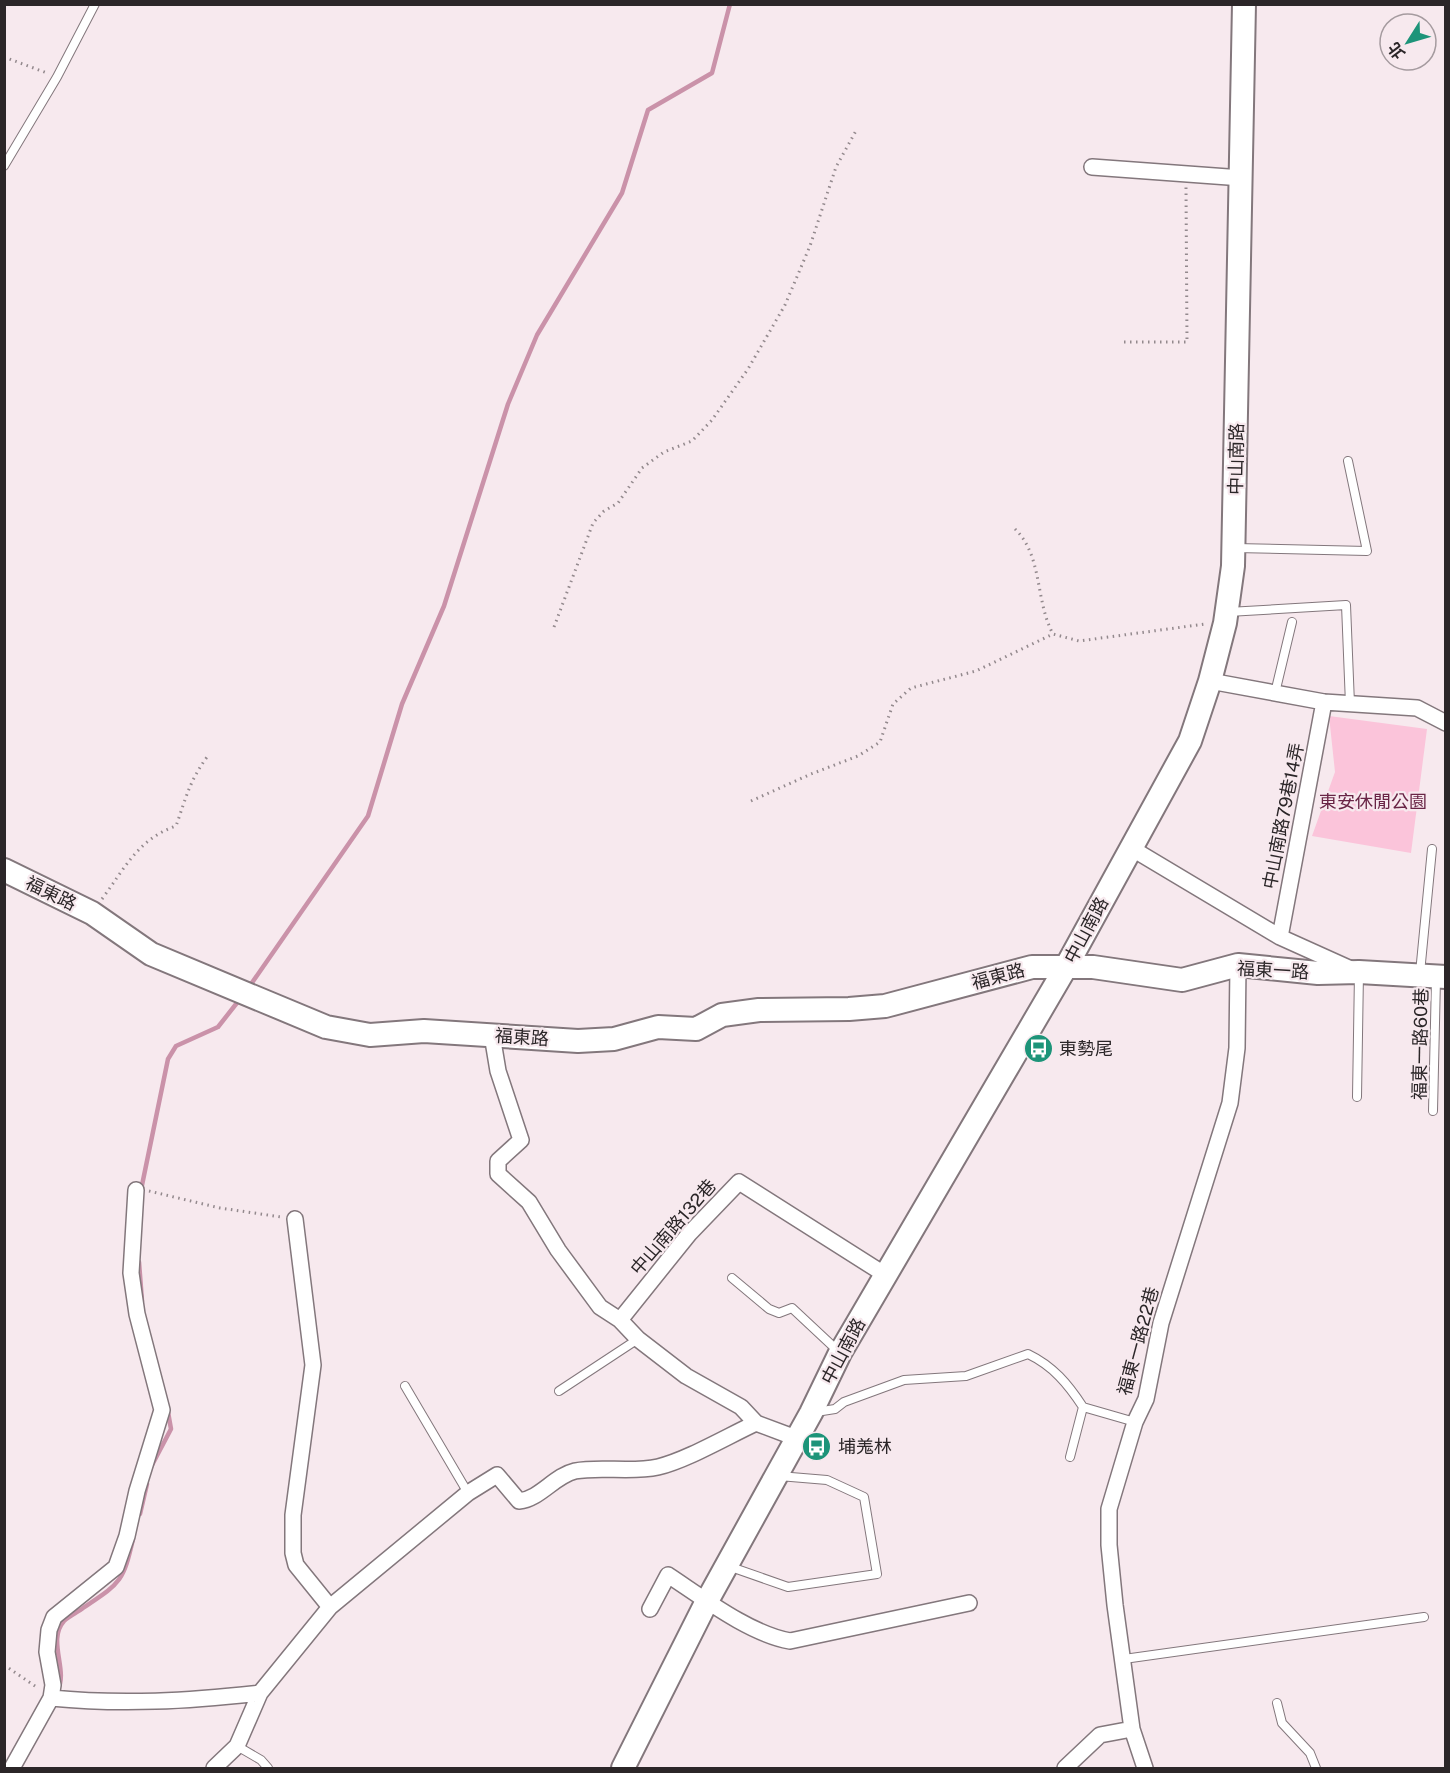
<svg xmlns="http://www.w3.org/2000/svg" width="1450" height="1773" viewBox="0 0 1450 1773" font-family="'Public Sans','Noto Sans TC',sans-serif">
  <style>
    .green { fill: #fbc4da }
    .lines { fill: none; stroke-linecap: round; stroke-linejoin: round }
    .stream { stroke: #ca92a9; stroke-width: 4.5 }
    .lane-casing { stroke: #83777c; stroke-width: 10 }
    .street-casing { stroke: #83777c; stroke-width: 18 }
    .secondary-casing { stroke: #83777c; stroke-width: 26 }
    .path { stroke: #93898d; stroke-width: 3; stroke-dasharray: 1.5 4.5; stroke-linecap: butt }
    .lane { stroke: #fff; stroke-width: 8 }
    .street { stroke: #fff; stroke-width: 15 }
    .secondary { stroke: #fff; stroke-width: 22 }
    .labels { text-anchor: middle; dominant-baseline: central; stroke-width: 4.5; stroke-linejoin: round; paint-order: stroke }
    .street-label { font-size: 18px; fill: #2b2628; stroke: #f7e9ee }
    .park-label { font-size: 18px; fill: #692546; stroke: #f7e9ee }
    .poi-label { font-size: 18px; fill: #2b2628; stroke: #f7e9ee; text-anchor: start }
  </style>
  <rect width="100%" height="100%" fill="#f7e9ee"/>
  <path class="green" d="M1329,716L1427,729L1411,853L1312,836L1335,772Z"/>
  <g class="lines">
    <path class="stream" d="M249,987L368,816L402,704L444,606L508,404L537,335L622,193L648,110L712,73L730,4
      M141,1190L168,1059L176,1046L218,1027L240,999
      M139,1262L142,1301
      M151,1467L171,1429L168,1412
      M140,1514L147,1484
      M58,1689C68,1670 47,1640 64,1621C69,1616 78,1612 83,1608C120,1583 123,1583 133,1539"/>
    <defs>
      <path id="lane" d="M4,166L57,77L95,4
        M1235,548L1367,551L1348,461
        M1228,612L1346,605L1350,704
        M1275,693L1292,622
        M1420,973L1432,849
        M1357,1097L1359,973
        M1433,1111L1436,979
        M732,1278L769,1309L779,1313L792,1308L838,1351
        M405,1386L468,1493
        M559,1391L638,1339
        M1083,1407L1135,1422
        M816,1412L835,1409L844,1402L904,1380L966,1376L1028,1354C1053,1366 1068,1384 1083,1407L1070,1457
        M728,1566L788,1587L877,1574L864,1497L827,1480L779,1476
        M1124,1659L1424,1617
        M1277,1703L1282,1723L1310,1753L1316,1768
        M237,1746L261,1760L268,1768"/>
      <path id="street" d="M1092,167L1242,178
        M1210,681L1324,702L1417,708L1446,723
        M1131,848L1280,937L1351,969
        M1280,937L1324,702
        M492,1035L498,1071L521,1140L498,1161V1174L529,1202L558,1250L600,1307L620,1320L638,1339L686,1376L741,1407L756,1423
        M295,1219L313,1365L293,1515V1553L296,1565L330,1607
        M620,1320L689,1234L739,1182L884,1274
        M650,1609L668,1575C703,1598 750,1634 790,1641L969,1603
        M51,1698C123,1705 188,1701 260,1693
        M12,1768L51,1698L53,1685L47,1652L49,1630L54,1617L116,1567L127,1536L137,1491L162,1410L137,1314L131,1273L136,1190
        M214,1768L237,1746L260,1693L330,1607L468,1493L497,1475L519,1501C540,1499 554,1476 575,1471C600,1466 631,1473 658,1467C687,1460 728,1436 756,1423L796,1438
        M1065,1768L1100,1735L1132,1729
        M1145,1768L1132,1729L1115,1605L1109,1545V1509L1135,1422L1146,1399L1161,1323L1230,1103L1237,1048L1238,965"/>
      <path id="secondary" d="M4,870L92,913L151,954L326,1027L370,1035L424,1031L578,1041L614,1039L658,1027L696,1029L722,1015L759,1010L849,1009L885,1006L1032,967H1093L1182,980L1238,965L1318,973L1359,972L1446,977
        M623,1768L707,1601L811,1413L840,1353L1066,967L1190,741L1210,681L1225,623L1233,566L1244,4"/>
    </defs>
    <use href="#lane" class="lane-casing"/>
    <use href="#street" class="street-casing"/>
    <use href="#secondary" class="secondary-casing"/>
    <path class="path" d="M4,57L47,73
      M1124,342H1187L1186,187
      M1015,529C1043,556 1035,601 1053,634L1079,641L1205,624
      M554,627L593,523L604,511L618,503L642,468L664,452L692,441L712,420L748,369L785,305L810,246L836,167L857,129
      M751,801L811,774L858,756L880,742L893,704L911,688L976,671L1053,634
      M102,899C125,868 138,839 176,826C186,798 189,782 207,757
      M149,1191L220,1208L281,1217
      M4,1665L38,1688"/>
    <use href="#lane" class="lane"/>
    <use href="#street" class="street"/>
    <use href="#secondary" class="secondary"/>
  </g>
  <defs>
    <symbol id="bus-disc" viewBox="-11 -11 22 22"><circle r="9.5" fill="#1d9479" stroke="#f7e9ee"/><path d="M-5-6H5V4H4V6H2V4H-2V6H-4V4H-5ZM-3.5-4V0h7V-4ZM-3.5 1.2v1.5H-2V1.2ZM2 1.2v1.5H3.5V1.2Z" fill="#fff"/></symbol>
  </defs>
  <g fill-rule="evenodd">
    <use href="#bus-disc" x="1022" y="1032" width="33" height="33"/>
    <use href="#bus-disc" x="800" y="1430" width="33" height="33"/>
  </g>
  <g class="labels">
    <g class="street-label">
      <text transform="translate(1236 459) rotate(-89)">中山南路</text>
      <text transform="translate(1283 816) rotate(-79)">中山南路79巷14弄</text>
      <text transform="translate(51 893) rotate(26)">福東路</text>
      <text transform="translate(1086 930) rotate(-62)">中山南路</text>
      <text transform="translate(1273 970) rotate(3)">福東一路</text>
      <text transform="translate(998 976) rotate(-15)">福東路</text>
      <text transform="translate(522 1037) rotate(4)">福東路</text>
      <text transform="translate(1420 1044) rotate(-89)">福東一路60巷</text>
      <text transform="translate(673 1227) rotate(-49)">中山南路132巷</text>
      <text transform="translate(1138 1341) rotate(-75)">福東一路22巷</text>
      <text transform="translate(843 1351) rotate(-62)">中山南路</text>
    </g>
    <g class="park-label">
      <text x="1373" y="801">東安休閒公園</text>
    </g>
    <g class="poi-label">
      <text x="1059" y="1048">東勢尾</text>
      <text x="838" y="1446">埔羗林</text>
    </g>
  </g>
  <rect width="1450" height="1773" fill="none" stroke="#2b2628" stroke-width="12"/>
  <g transform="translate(1408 42) rotate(233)"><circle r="28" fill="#f7e9ee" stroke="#a59b9f" stroke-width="1.5"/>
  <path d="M0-4.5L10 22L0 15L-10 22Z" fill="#1d9479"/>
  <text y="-9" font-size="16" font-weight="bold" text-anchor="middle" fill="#2b2628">北</text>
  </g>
</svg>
